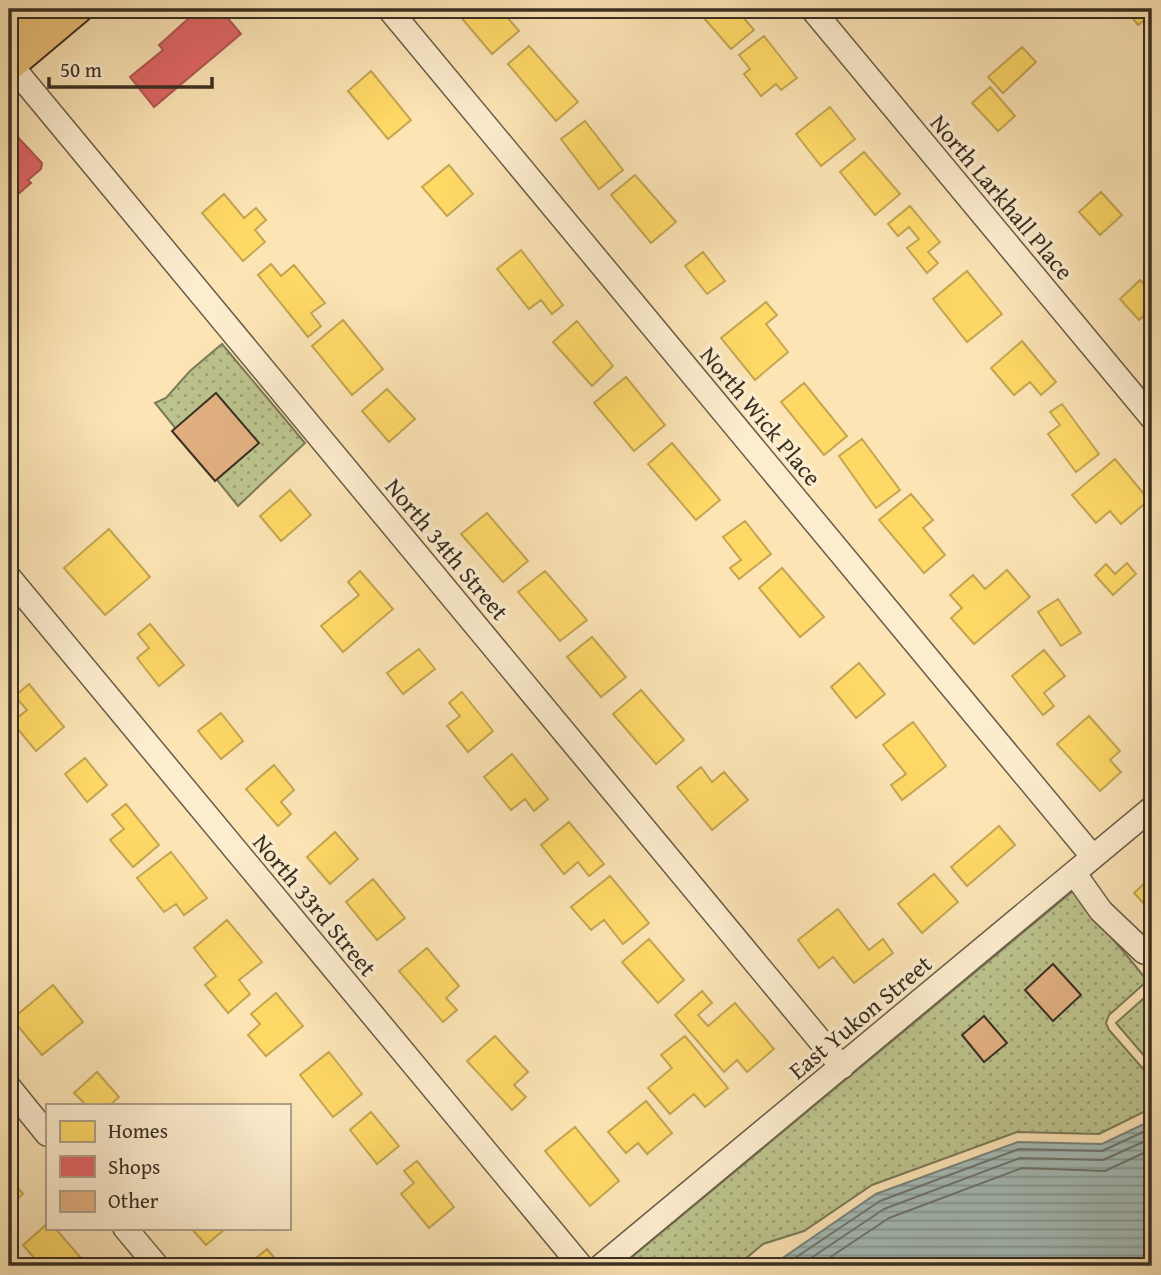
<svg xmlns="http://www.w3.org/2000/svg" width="1161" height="1275" viewBox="0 0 1161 1275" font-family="'Gentium Book Plus',serif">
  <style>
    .park { fill: url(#park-dots); stroke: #7b7a58; stroke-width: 2 }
    .water { fill: url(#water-rules); stroke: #79847d; stroke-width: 2 }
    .homes { fill: #ffd966; stroke: #c4a652; stroke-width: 2 }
    .shops { fill: #e06666; stroke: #ae5652; stroke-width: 2 }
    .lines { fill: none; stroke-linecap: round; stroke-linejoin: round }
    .shore { stroke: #6e766e; stroke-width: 2 }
    .building { fill: #e4b283; stroke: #392f22; stroke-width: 2 }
    .minor-casing { stroke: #6a5c47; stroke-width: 26 }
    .major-casing { stroke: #392f22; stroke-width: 32 }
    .minor { stroke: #fdedcf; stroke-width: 23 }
    .major { stroke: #eec27a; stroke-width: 28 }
    .labels { text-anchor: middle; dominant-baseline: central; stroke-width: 7; stroke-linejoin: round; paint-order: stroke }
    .street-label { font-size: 24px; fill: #392f22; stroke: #fdedcf }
  </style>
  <defs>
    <pattern id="park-dots" width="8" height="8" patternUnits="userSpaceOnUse" patternTransform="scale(1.75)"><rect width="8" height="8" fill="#bdc48e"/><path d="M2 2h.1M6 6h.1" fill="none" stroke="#9ba074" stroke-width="1.8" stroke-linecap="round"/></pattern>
    <pattern id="water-rules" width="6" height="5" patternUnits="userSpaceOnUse" patternTransform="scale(1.75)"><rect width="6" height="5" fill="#a4bcb9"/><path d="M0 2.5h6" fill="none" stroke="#879996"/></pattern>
  </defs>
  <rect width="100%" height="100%" fill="#fce4b5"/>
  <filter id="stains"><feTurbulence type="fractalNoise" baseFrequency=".00286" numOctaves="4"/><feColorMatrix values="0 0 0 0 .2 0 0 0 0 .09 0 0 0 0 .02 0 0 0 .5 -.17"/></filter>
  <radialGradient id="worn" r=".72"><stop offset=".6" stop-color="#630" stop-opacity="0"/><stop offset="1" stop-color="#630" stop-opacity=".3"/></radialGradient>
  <path class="park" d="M222,344L305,443L238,506L155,403L166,398L190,371Z
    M1073,891C1096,923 1124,949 1147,981L1109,1015L1106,1023L1109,1030L1152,1079V1108L1099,1134L1017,1132L872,1185L804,1231L763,1244L737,1266H621Z
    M1152,991V1065L1116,1023Z"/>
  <path class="water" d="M1152,1120V1266H771L876,1194L1018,1142L1102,1144Z"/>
  <path class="homes" d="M454,9H500L519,31L492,54Z
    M696,9H736L754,30L731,49Z
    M1126,9H1152V14L1138,25Z
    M764,36L797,78L781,90L776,84L761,96L744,74L750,69L739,55Z
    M529,46L578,102L556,121L508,64Z
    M1022,47L1036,62L1003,93L988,77Z
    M371,71L411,120L388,139L348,91Z
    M990,87L1015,116L998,131L972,103Z
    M830,107L855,139L821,166L796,134Z
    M585,121L623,170L599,189L561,139Z
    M864,152L900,194L875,215L840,172Z
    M449,165L473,194L447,216L422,187Z
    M635,175L676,222L651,243L611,195Z
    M1101,192L1122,215L1100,235L1079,212Z
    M224,194L244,218L256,208L266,220L255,230L265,242L243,261L202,213Z
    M910,206L940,242L928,252L938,263L927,273L907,248L919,239L909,227L898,236L888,224Z
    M521,250L563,305L552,314L541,300L529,309L497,269Z
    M703,252L725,281L707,294L685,266Z
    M271,264L281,276L294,265L325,303L311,313L321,326L308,337L258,275Z
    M967,271L1002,314L967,342L933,299Z
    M1140,280L1152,293V308L1139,320L1120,299Z
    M766,302L777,315L766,324L788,352L755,380L721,338Z
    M343,320L383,369L352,395L312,346Z
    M577,321L613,366L592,386L553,342Z
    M1022,341L1056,382L1041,395L1030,382L1014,395L991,368Z
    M626,377L665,425L634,451L594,403Z
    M804,383L847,436L824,455L781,402Z
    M387,389L415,419L389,442L362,411Z
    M1062,404L1099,454L1076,472L1048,434L1060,425L1050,412Z
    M862,439L900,490L876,508L839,456Z
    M672,443L720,500L696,520L648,464Z
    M1115,459L1149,500L1121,524L1110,511L1096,523L1072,495Z
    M290,490L311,515L281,541L260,516Z
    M911,494L933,520L923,528L945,555L924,573L879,520Z
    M487,513L528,561L503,582L461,534Z
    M745,521L771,554L739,579L730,568L741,560L723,537Z
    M109,529L150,577L105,615L64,568Z
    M1127,563L1136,574L1113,595L1095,575L1106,564L1115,574Z
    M782,568L824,617L800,637L759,588Z
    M1007,570L1030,597L974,644L951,618L962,608L950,595L973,575L985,589Z
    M360,571L393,609L343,652L321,626L359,595L348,582Z
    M545,571L587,620L560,641L518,592Z
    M1058,599L1081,633L1061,646L1038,612Z
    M150,624L184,665L159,686L137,658L149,648L138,634Z
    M592,637L626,677L601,697L567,657Z
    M419,649L435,669L403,694L387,673Z
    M1044,650L1065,676L1044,693L1054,706L1043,715L1012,676Z
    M859,663L885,694L856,718L831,687Z
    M29,684L64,727L36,751L12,722L27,710L15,696Z
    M641,690L684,740L656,764L613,714Z
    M462,692L493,731L468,752L447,726L460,716L449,703Z
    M221,713L243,741L221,759L198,731Z
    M1089,716L1120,751L1110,760L1121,772L1100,791L1057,744Z
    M913,722L946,766L902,800L891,785L906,774L883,745Z
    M512,754L548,799L534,811L525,799L511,810L484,777Z
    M85,758L107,785L87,802L65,774Z
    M274,765L294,790L281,802L291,814L278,826L246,789Z
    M701,767L712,782L724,772L748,800L712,830L677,787Z
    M126,804L159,845L133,867L110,840L124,829L112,815Z
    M569,822L604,864L589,876L578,862L564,874L541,845Z
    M999,826L1015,845L967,886L951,867Z
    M335,832L358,859L330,884L307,857Z
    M171,852L207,898L184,915L176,904L164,912L137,878Z
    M934,874L958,902L922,933L898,904Z
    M610,876L649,923L623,944L604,920L591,930L571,907Z
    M1152,876V901L1146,906L1134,893Z
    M373,879L405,918L377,940L346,902Z
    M838,909L869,950L883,939L893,953L854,983L833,957L819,968L798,940Z
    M227,920L262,962L239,980L250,994L228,1013L205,985L216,976L194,948Z
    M649,939L684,980L658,1003L622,962Z
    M427,948L459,986L446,998L457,1010L443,1022L399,971Z
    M53,985L83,1022L42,1055L12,1019Z
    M702,991L712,1003L698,1015L708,1026L735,1003L774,1049L747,1072L737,1060L724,1072L675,1015Z
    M276,993L303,1026L266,1056L248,1035L260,1024L251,1014Z
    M495,1036L528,1072L514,1085L526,1097L512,1110L467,1061Z
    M685,1036L728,1088L705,1107L694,1094L670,1114L648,1088L672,1068L661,1055Z
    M329,1052L362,1094L333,1117L300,1075Z
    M97,1072L119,1097L110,1105H86L74,1093Z
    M646,1101L672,1133L647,1154L638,1143L626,1153L608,1132Z
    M371,1112L399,1146L377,1164L350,1130Z
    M575,1127L619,1181L590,1206L545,1151Z
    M417,1161L454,1207L429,1228L401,1194L414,1183L404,1171Z
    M9,1177L23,1194L9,1206Z
    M47,1224V1228H55L80,1257L70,1266H41L23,1245Z
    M191,1228H226L206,1245Z
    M267,1249L281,1266H246Z"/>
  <path class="shops" d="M199,9H220L241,34L154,107L130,77L163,50L159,45Z
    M13,132L42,163L41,169L28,180L31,183L9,202V136Z"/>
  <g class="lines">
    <path class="shore" d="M783,1266L880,1201L1019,1149L1102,1151L1152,1128
      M799,1266L884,1209L1020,1158L1103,1160L1152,1138
      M817,1266L889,1218L1022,1168L1105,1171L1152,1149"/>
  </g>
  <path class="building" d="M216,393L259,443L215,481L172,431Z
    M1053,964L1081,995L1053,1021L1025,990Z
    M984,1016L1007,1043L984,1062L962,1035Z"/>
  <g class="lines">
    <defs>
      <path id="minor" d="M389,9L1093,857
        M812,9L1152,418
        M11,65L842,1067
        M9,577L581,1266
        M1074,873L1101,911L1144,952L1152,953
        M9,1087L47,1134
        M125,1228L157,1266
        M601,1266L1152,808"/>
      <path id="major" d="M9,10L10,9
        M16,55L28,28L42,9
        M9,67L78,9"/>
    </defs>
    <use href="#minor" class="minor-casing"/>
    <use href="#major" class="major-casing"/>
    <use href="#minor" class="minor"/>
    <use href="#major" class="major"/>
  </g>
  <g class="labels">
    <g class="street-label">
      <text transform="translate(1002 197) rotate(50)">North Larkhall Place</text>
      <text transform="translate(761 416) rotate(50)">North Wick Place</text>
      <text transform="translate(447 549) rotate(50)">North 34th Street</text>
      <text transform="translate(315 905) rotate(50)">North 33rd Street</text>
      <text transform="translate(860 1017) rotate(-40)">East Yukon Street</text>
    </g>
  </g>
  <rect width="1161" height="1275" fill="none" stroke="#fce4b5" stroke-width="35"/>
  <rect x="10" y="10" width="1140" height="1254" fill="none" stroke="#392f22" stroke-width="3.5"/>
  <rect x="18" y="18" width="1126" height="1240" fill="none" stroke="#392f22" stroke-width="2"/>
  <rect x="46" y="1104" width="245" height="126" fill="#fdedcf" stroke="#afa18a" stroke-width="2"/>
  <rect x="60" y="1121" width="35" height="21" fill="#ffd966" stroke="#afa18a" stroke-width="2"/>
  <text x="108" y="1138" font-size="21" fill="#392f22">Homes</text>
  <rect x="60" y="1156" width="35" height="21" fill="#e06666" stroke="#afa18a" stroke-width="2"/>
  <text x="108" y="1174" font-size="21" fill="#392f22">Shops</text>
  <rect x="60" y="1191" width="35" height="21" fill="#e4b283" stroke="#afa18a" stroke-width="2"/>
  <text x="108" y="1208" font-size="21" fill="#392f22">Other</text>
  <path d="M49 77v10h163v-10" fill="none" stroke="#392f22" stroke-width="3.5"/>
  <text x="60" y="77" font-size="21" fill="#392f22" stroke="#fdedcf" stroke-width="5" paint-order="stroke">50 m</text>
  <rect width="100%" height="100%" filter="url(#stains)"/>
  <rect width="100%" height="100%" fill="url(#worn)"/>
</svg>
